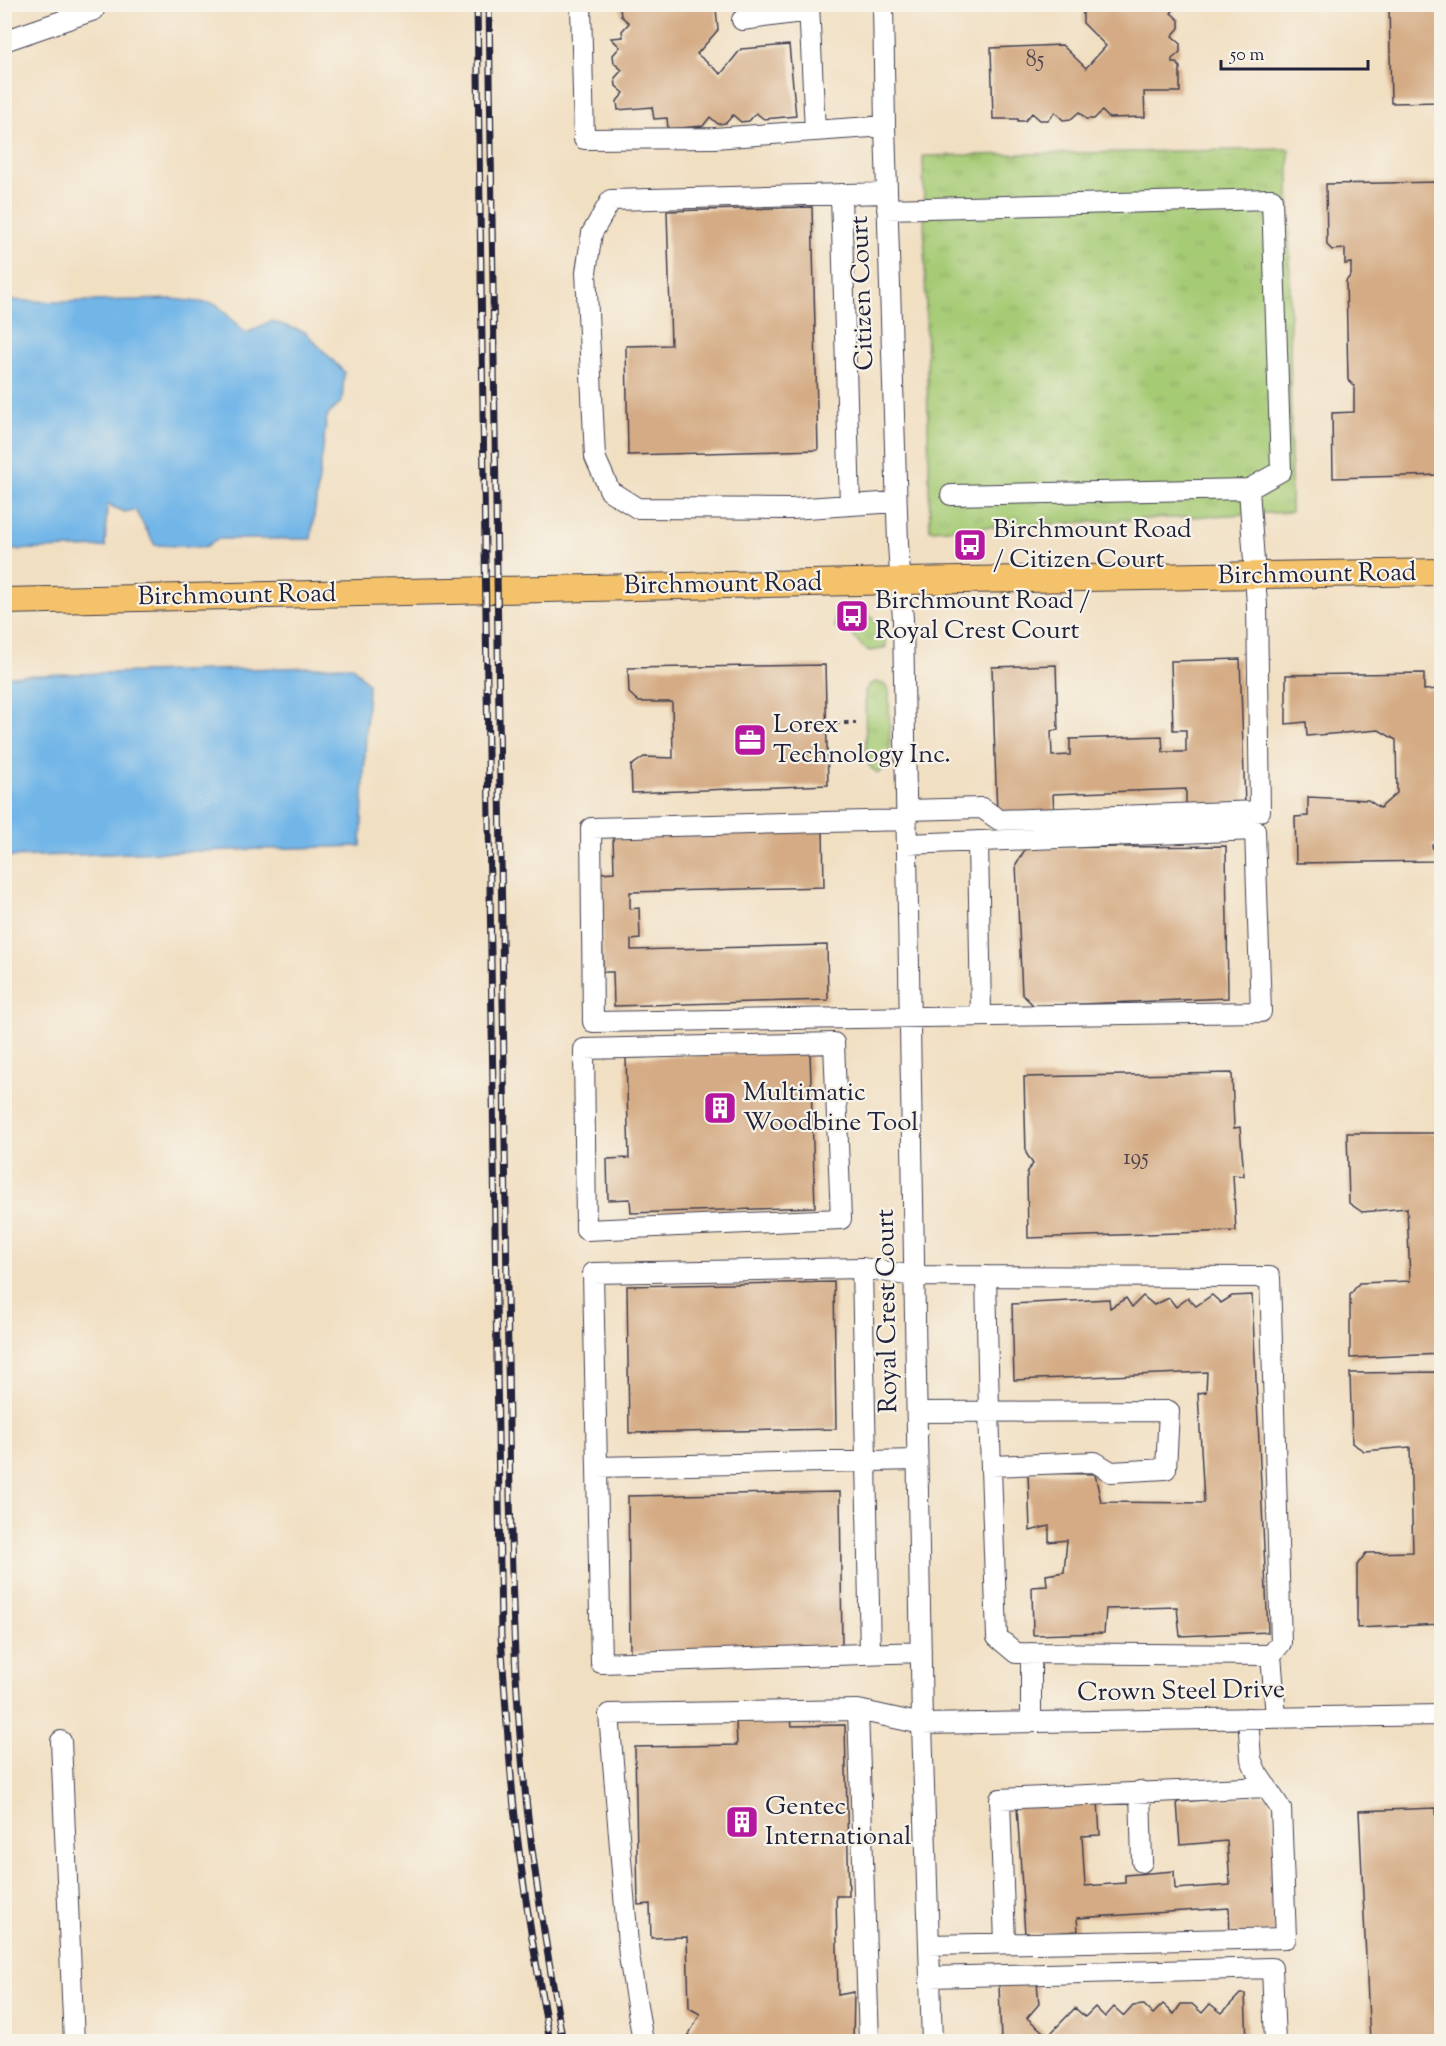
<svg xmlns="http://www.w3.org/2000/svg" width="1446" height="2046" viewBox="0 0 1446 2046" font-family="'Sorts Mill Goudy',serif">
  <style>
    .grass { fill: url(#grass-tufts); stroke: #647658; stroke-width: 1.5 }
    .water { fill: #72b6e8; stroke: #4a6c92; stroke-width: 1.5 }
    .building { fill: #d4ab84 }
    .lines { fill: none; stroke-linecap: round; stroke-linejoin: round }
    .minor-casing { stroke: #413e4f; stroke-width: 22 }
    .major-casing { stroke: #413e4f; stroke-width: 28 }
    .path { stroke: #413e4f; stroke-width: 4; stroke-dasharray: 4.5 4.5; stroke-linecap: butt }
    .minor { stroke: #fff; stroke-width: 20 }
    .major { stroke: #f4c26a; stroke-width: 26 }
    .rail-casing { stroke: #22223b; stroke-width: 7 }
    .rail { stroke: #f7f3e8; stroke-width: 4.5; stroke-dasharray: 14; stroke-linecap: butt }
    .labels { text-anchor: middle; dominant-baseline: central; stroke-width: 4.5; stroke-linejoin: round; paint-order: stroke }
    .number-label { font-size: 22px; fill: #4e444d }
    .street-label { font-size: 26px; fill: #22223b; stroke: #f7f3e8 }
    .poi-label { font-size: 26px; fill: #22223b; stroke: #f7f3e8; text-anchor: start }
  </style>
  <defs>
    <pattern id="grass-tufts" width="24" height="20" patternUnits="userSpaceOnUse" patternTransform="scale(1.5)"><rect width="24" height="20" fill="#a6cb75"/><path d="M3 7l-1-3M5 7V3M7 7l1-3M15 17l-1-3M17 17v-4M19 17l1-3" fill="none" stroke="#8fae66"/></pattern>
  </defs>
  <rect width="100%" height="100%" fill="#f7f3e8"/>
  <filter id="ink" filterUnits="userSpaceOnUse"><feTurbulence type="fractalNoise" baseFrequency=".0167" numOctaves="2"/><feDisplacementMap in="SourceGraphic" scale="12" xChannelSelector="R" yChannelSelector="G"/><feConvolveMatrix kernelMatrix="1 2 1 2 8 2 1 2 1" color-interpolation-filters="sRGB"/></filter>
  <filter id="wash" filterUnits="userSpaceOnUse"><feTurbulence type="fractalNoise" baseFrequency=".008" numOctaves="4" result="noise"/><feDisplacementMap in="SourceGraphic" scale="24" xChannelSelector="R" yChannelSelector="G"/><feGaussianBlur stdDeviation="1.35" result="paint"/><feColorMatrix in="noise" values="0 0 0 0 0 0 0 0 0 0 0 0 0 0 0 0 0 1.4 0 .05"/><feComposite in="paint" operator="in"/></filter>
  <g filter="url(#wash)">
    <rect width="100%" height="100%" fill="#f1dfc2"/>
    <path class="grass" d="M1289,149L1291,512L930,530L923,156Z
      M867,614C880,623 885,631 886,647C862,657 864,645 849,632C845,629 840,628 835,627V617Z
      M876,682L883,684L889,690L890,759L884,769L878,773L871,768L866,760L865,691L869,685Z"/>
    <path class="water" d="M173,299L216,304L246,333L271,321L305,332L344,372L342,401L327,416L311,539H217L205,547L155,545L135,510L124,512L107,504L105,547L5,550V300L58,302Z
      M352,666L368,684L361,846L5,857V676Z"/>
    <g id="blocks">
      <path class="building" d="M622,4H730L716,8L718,30L697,54L721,74L741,49L789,45L796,116L764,119L756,113L749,121L741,122L733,115L726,123L718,124L710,117L703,126L668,129L667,118L654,119L652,107L618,110L617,101L624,93L616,86L615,78L622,70L614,63L613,55L620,47L611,38L623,37L622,31L629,23L621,16L620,8Z
        M1083,4H1179L1171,13L1179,20V28L1172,36L1180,43V52L1172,59V63H1176L1180,67V92H1144L1145,117L1109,118L1102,111L1094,119H1086L1079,112L1071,119L1063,120L1055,112L1048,120H1040L1032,113L1025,121H1018V119H993L991,48L1062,45L1086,68L1106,46L1083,23Z
        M1389,4H1442V102L1391,103Z
        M1442,182V271H1437L1439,387H1442V475L1333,478L1332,413L1354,412V386L1348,380L1346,281L1351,275V263L1345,264V249L1332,250L1327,245L1326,184Z
        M812,207L818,450L628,455L626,346L671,345L667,211Z
        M1240,659L1245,805L1186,807V789L1053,794L1054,813L997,815L992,667L1056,665L1058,730L1051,731L1052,756L1070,755V739L1162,736L1163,752H1186V730H1173L1171,661Z
        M825,665L828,785L632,793L631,766L644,757L673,758L672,702H639L629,693L628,668Z
        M1424,673V690L1442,689V845H1432L1435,861L1296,863L1295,817L1308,816V797L1368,800L1380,808L1397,793L1396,740L1379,730L1307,736L1306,722L1286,724V675Z
        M823,830L824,887L630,892V909L639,908L640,939L631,940V950L827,945L828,1000L614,1006L613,972H603L601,873L614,872L613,836Z
        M1226,846L1228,998L1034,1006L1022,994L1016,864L1026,848Z
        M810,1052L815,1207L631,1213L630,1199L608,1200L607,1159L629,1158L626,1058Z
        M1232,1073L1234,1128L1240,1127L1244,1176L1233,1175L1236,1231L1028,1238L1027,1171L1033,1164L1026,1153L1024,1077Z
        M1347,1133H1442V1354L1350,1358V1295L1359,1283L1410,1281L1407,1208L1362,1212L1349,1203Z
        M834,1282L836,1429L629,1433L627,1286Z
        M1212,1295L1221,1303L1232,1296L1252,1295L1268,1632L1180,1636L1177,1607L1106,1609L1104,1633L1033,1635L1032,1587L1047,1586L1046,1575L1064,1572L1067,1540L1049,1542V1526L1030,1531L1028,1473L1095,1474L1101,1502L1204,1503L1198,1393L1206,1392L1207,1372L1014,1380L1012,1304L1109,1299L1110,1308L1126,1298L1132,1307L1143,1296L1154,1305L1169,1298L1176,1307L1188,1298L1196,1306Z
        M1442,1372V1624L1357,1628V1565L1366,1553L1413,1552L1410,1447L1364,1451L1352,1443L1350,1373Z
        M840,1492L842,1648L630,1652L628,1496Z
        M791,1720L792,1726L845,1725L849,1896H836L838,1995L854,1992L853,2042H696L697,2039L688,2036L700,2014L689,2008L687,1937L651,1938L650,1904L638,1905L635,1747L737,1745L736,1722Z
        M1270,1795L1279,1932L1230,1935L1229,1908L1077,1918L1078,1931L1025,1935L1017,1807L1098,1801L1100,1835L1082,1836L1085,1886L1125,1883V1875L1174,1871L1175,1889L1230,1885L1227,1841L1180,1845L1177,1802Z
        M1436,1808L1442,1929V2042H1370L1359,1811Z
        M1037,1983L1039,2004L1027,2018L1048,2036L1075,2008L1085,2017L1095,2007L1105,2017L1114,2007L1124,2016L1133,2006L1144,2005L1153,2014L1163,2004L1174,2014L1181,2004H1192L1202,2013L1210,2004L1222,2013L1240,1994H1245L1247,2042H1001L999,1985Z"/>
    </g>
  </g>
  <g filter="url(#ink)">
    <use href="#blocks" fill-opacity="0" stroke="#413e4f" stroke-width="1.5"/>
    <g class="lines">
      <defs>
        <path id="minor" d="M581,4L584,139L714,138L885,126
          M809,4L815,131
          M883,4L885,126L898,544L903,620L922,1724L932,2042
          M742,20L809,11
          M4,41L94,10
          M887,193L611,200L592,233L586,272L595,457L610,491L637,508L791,509L896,502
          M841,194L850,505
          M887,209L1272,199L1281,471L1249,489
          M907,810L982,808L999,820L1260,811L1257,605L1249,489L951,495
          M907,820L591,828L593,1022L1261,1012L1255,830L907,844
          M978,841L981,1015
          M834,1043L841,1219L586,1230L584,1049Z
          M862,1268L914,1276L1270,1277L1281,1643L1271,1655
          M986,1276L989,1412L997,1637L1016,1653L1271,1655L1276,1717
          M917,1412L1169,1411L1166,1469L1111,1472L1095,1462L991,1466
          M597,1467L917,1460
          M870,1653L862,1268L593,1273L601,1663L921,1652
          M1031,1653V1722
          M858,1710L922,1724L1442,1715
          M61,1741L74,2042
          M1140,1791L1142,1862
          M1005,1943L1000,1799L1267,1787
          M929,1945L1286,1938L1281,1809L1257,1773L1251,1759L1248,1718
          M930,1977L1272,1968L1275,2042
          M643,2042L629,1956L609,1714L858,1710L869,2042"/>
        <path id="major" d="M4,601L901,581L1442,572"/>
      </defs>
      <use href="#minor" class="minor-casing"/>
      <use href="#major" class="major-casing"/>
      <path class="path" d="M826,723H856"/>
      <use href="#minor" class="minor"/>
      <use href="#major" class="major"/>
      <defs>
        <path id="rail" d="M477,4L501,1636C506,1705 509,1774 518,1842C526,1909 538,1975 550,2042
          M489,4L510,1498C512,1568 513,1638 518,1707C525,1820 543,1931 563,2042"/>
      </defs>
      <use href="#rail" class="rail-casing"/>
      <use href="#rail" class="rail"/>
    </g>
  </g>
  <defs>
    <symbol id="bus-square" viewBox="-11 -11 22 22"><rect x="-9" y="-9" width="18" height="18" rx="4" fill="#b5179e" stroke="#f7f3e8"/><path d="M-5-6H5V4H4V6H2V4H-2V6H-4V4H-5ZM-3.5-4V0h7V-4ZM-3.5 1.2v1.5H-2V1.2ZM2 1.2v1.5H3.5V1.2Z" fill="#fff"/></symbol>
    <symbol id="office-square" viewBox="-11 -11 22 22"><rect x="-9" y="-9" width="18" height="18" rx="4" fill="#b5179e" stroke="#f7f3e8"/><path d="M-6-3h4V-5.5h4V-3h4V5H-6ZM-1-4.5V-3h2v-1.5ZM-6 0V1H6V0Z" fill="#fff"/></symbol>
    <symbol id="building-square" viewBox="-11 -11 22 22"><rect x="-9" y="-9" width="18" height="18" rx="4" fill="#b5179e" stroke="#f7f3e8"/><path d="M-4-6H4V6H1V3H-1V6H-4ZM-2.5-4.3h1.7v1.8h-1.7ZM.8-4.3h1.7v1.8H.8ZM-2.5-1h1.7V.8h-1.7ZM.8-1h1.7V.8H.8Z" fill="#fff"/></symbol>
  </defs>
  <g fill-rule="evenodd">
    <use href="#bus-square" x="951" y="526" width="38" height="38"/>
    <use href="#bus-square" x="833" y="597" width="38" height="38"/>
    <use href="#office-square" x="731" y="721" width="38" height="38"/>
    <use href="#building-square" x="701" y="1089" width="38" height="38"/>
    <use href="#building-square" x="723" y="1803" width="38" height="38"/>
  </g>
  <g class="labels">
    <g class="number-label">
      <text x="1035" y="61">85</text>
      <text x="1136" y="1159">195</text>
    </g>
    <g class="street-label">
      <text transform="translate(863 293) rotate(-92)">Citizen Court</text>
      <text transform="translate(1317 575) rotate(-1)">Birchmount Road</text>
      <text transform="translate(723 585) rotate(-1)">Birchmount Road</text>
      <text transform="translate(237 596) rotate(-1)">Birchmount Road</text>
      <text transform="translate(888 1311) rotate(-91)">Royal Crest Court</text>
      <text transform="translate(1181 1692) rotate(-1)">Crown Steel Drive</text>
    </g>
    <g class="poi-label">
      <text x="993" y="530">Birchmount Road<tspan x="993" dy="30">/ Citizen Court</tspan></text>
      <text x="875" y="601">Birchmount Road /<tspan x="875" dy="30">Royal Crest Court</tspan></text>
      <text x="773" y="725">Lorex<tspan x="773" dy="30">Technology Inc.</tspan></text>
      <text x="743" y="1093">Multimatic<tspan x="743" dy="30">Woodbine Tool</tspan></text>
      <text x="765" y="1807">Gentec<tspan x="765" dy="30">International</tspan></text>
    </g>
  </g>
  <rect width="1446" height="2046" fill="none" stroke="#f7f3e8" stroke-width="24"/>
  <path d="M1221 60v9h147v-9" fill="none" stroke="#22223b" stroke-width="3"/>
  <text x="1230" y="60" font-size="18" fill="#22223b" stroke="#f7f3e8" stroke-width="4.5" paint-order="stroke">50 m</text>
</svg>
